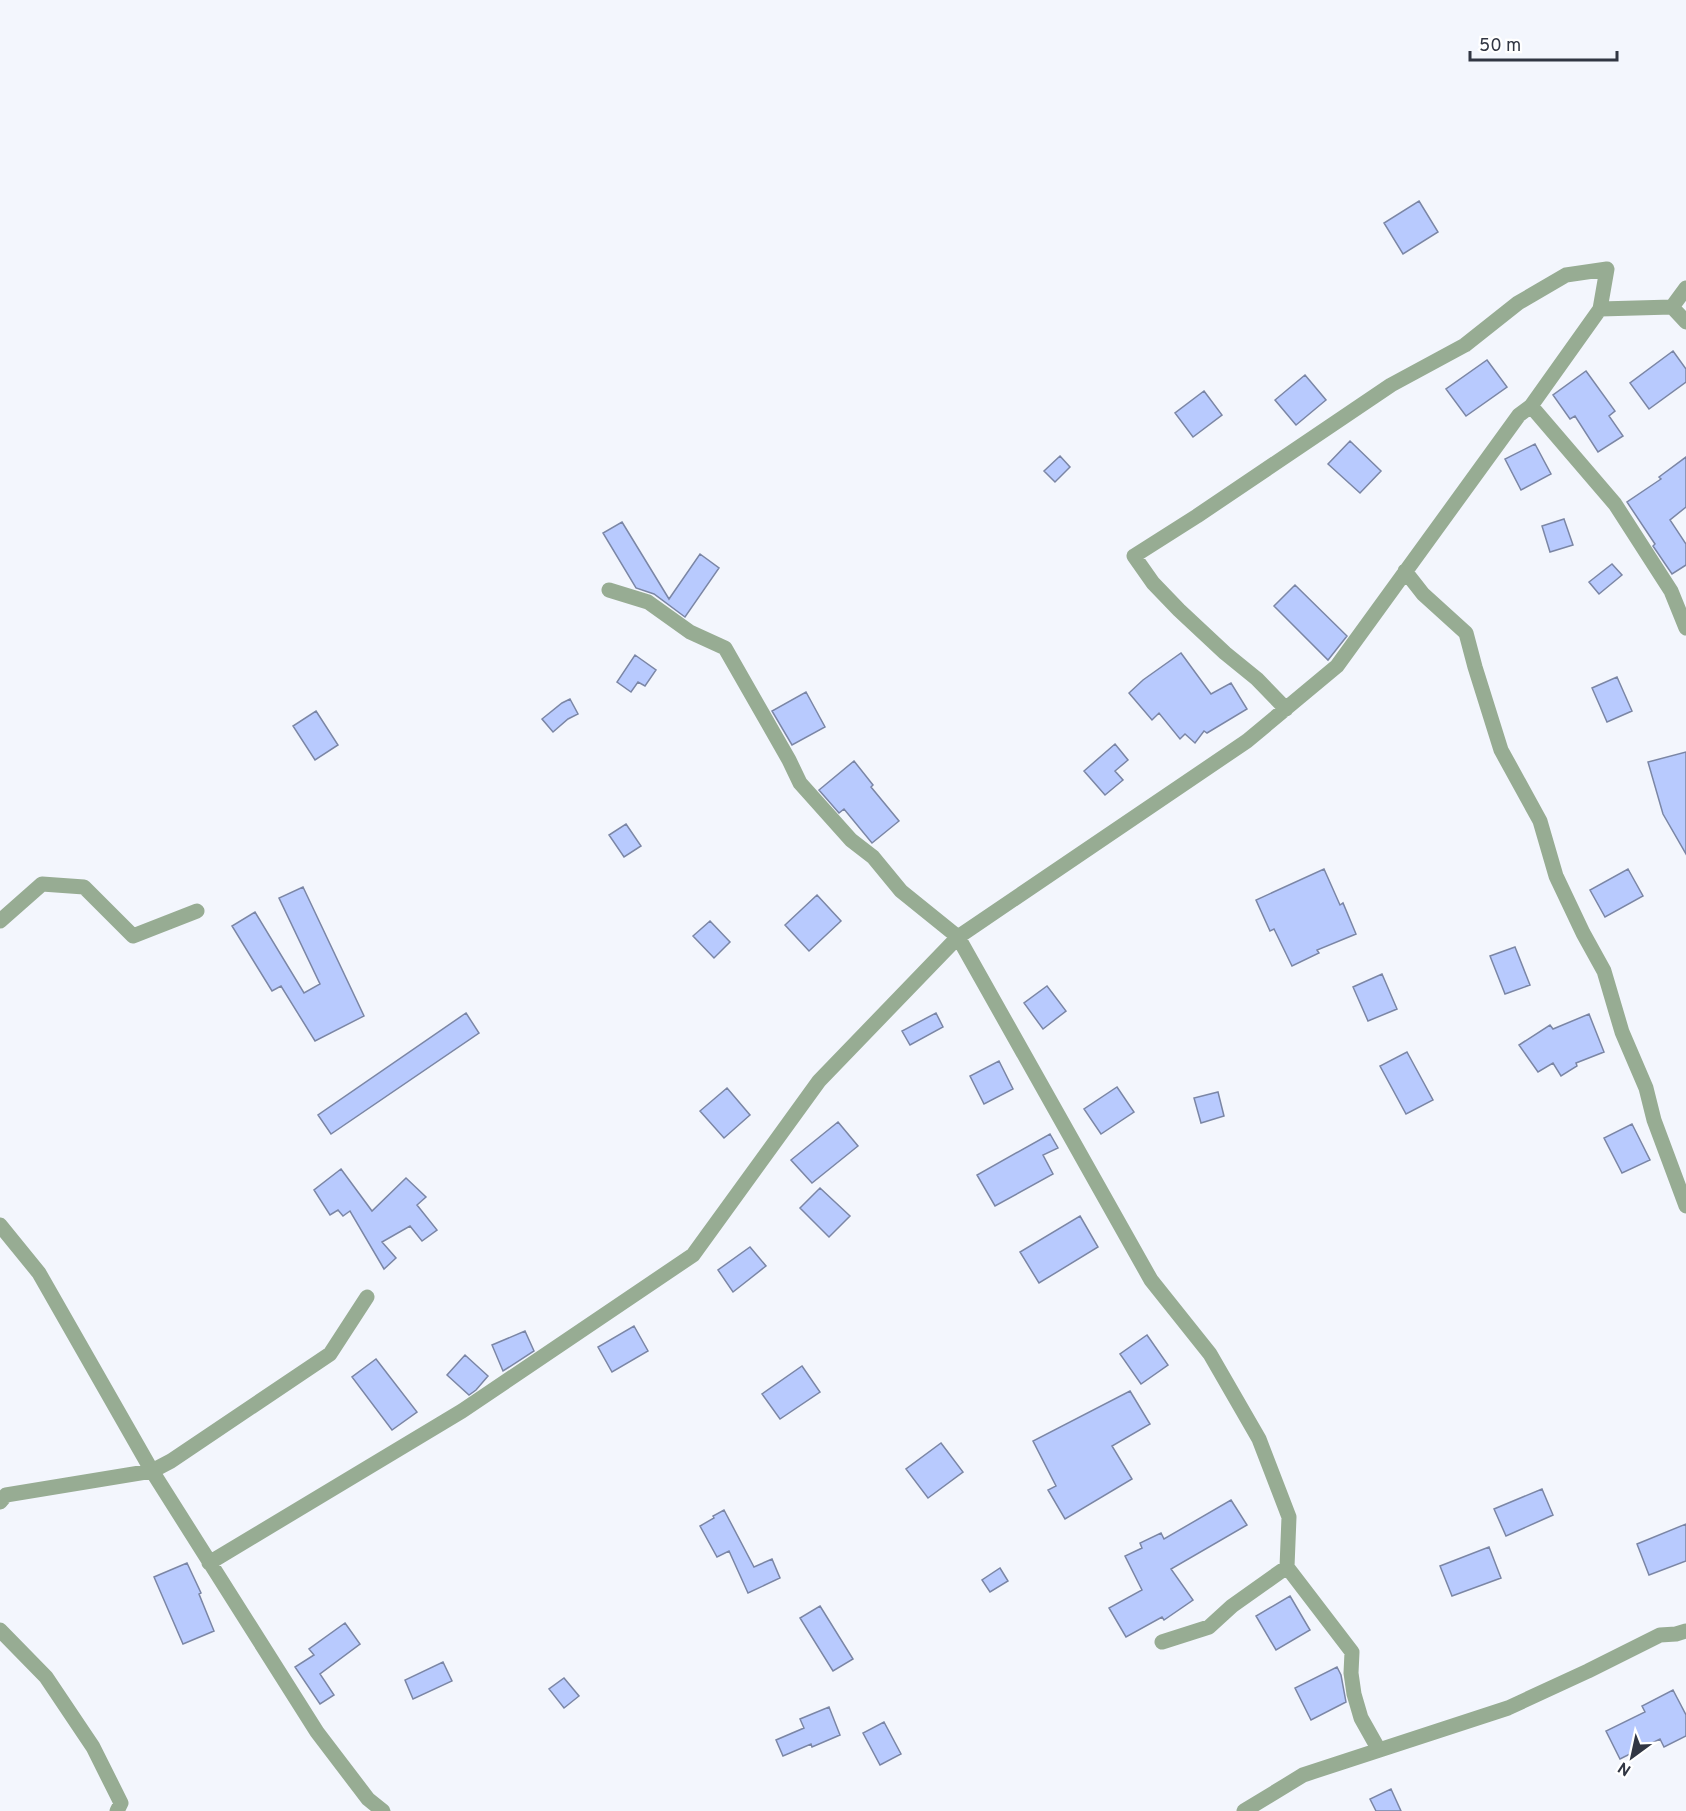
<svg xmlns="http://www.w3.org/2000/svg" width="1686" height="1811" viewBox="0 0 1686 1811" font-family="Overpass,sans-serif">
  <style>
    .building { fill: #b8cafe; stroke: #7b86a5; stroke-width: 1.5 }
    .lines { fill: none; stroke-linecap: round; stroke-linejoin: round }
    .minor { stroke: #97ac93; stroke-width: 15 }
  </style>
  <rect width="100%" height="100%" fill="#f3f6fd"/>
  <path class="building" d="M1419,201L1438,232L1403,254L1384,223Z
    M1673,351L1686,369V382L1649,409L1630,383Z
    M1487,360L1507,387L1466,416L1446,389Z
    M1586,371L1615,411L1609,416L1623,436L1598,452L1575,416L1570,419L1553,395Z
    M1305,375L1326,400L1296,425L1275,400Z
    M1204,391L1222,415L1193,437L1175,413Z
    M1350,441L1381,471L1360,493L1328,464Z
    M1535,444L1551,474L1521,490L1505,459Z
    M1060,456L1070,467L1055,482L1044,471Z
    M1686,457V507L1670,520L1686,544V565L1672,574L1653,546L1655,544L1627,502L1661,479L1659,477Z
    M1564,519L1573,545L1550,552L1542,526Z
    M622,522L669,599L700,554L719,568L685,617L654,594L636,588L603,533Z
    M1612,564L1622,575L1599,594L1589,582Z
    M1295,585L1347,636L1328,660L1274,606Z
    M1181,653L1211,694L1231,683L1247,709L1207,733L1204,731L1195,743L1185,734L1180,739L1159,713L1152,720L1129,693L1143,680Z
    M635,655L656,670L645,686L638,682L631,692L617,682Z
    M1617,677L1632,711L1607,722L1592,688Z
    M806,692L825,727L792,745L772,711Z
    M570,699L578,714L568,719L553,732L542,719L562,703Z
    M316,711L338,745L315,760L293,726Z
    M1115,744L1128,760L1115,771L1123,780L1105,795L1084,771Z
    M1686,752V854L1663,814L1648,762Z
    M854,761L873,785L871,787L899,821L872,843L844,809L839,813L819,790Z
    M626,824L641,846L624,857L609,835Z
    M1324,869L1340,905L1343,903L1356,934L1317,950L1319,953L1292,966L1274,929L1270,931L1256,900Z
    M1628,869L1643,896L1605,917L1590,890Z
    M303,887L364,1016L315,1041L281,986L272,991L232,926L255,912L304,993L320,984L279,898Z
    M817,895L841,921L809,951L785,925Z
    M710,921L730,942L714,958L693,936Z
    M1515,947L1530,985L1505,994L1490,956Z
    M1382,974L1397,1009L1368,1021L1353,987Z
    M1047,986L1066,1011L1043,1029L1024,1003Z
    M466,1013L479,1033L331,1134L318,1115Z
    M936,1013L943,1027L910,1045L902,1031Z
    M1589,1014L1604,1052L1576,1063L1577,1066L1561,1076L1553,1063L1538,1072L1519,1045L1550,1025L1553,1029Z
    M1407,1052L1433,1100L1406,1114L1380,1066Z
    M999,1061L1013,1089L984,1104L970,1076Z
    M1117,1087L1134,1112L1101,1134L1084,1109Z
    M727,1088L750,1115L724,1138L700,1111Z
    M1218,1092L1224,1116L1201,1123L1194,1098Z
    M838,1122L858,1146L812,1183L791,1160Z
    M1632,1124L1650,1160L1622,1173L1604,1138Z
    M1050,1134L1058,1148L1043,1155L1053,1174L995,1206L977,1175Z
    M341,1169L372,1211L406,1178L426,1197L417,1205L437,1230L422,1241L410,1226L382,1242L396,1258L384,1269L350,1211L343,1216L338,1210L330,1215L314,1190Z
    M820,1188L850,1216L829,1237L800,1208Z
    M1080,1216L1098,1247L1039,1283L1020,1252Z
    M750,1247L766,1266L733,1292L718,1270Z
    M634,1326L648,1351L612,1372L598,1347Z
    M525,1331L534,1351L503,1371L492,1345Z
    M1147,1335L1168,1365L1141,1384L1120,1354Z
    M465,1355L488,1376L476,1390L469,1395L447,1375Z
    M376,1359L417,1412L392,1430L352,1377Z
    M802,1366L820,1392L780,1419L762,1394Z
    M1130,1391L1150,1424L1112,1446L1132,1479L1065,1519L1048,1490L1056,1486L1033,1441Z
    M941,1443L963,1472L928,1498L906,1469Z
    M1542,1489L1553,1515L1506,1536L1494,1509Z
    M1231,1500L1247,1525L1171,1569L1193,1600L1164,1620L1162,1617L1126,1637L1109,1608L1142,1590L1125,1556L1142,1548L1140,1543L1161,1533L1164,1539Z
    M724,1510L754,1567L772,1559L780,1578L748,1593L729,1551L717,1557L700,1526L714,1518L713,1516Z
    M1686,1524V1561L1649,1575L1637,1544Z
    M1489,1547L1501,1578L1452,1596L1440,1566Z
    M187,1563L201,1593L199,1594L214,1631L183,1644L154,1577Z
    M1000,1568L1008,1581L990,1592L982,1580Z
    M1290,1596L1310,1630L1276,1650L1256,1616Z
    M820,1606L853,1659L833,1671L800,1618Z
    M345,1623L360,1644L320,1674L334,1695L320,1704L295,1667L314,1655L309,1649Z
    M443,1662L452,1681L413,1699L405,1680Z
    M1337,1667L1341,1675L1346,1702L1311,1720L1295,1688Z
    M564,1678L579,1696L564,1708L549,1689Z
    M1673,1690L1686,1715V1736L1664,1747L1660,1739L1620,1759L1606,1731L1645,1712L1642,1706Z
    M829,1707L840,1735L812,1747L811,1744L783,1756L776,1740L804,1728L800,1719Z
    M884,1722L901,1754L880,1765L863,1733Z
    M1391,1789L1401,1811H1376L1370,1799Z"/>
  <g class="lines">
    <path class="minor" d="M1686,288L1672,307L1686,322
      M1531,406L1615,504L1671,591L1686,628
      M1405,571L1423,594L1466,633L1475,667L1501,750L1540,821L1556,876L1583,933L1604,971L1622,1032L1646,1088L1654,1120L1686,1206
      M609,590L648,602L690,632L725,648L789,760L800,783L851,840L873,857L901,891L958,937L1151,1280L1210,1354L1259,1439L1289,1517L1287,1567L1352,1652L1351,1673L1354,1694L1361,1718L1379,1750
      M1286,709L1257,679L1225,653L1179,610L1153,583L1134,556L1197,516L1391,385L1465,345L1518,303L1566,275L1607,269L1600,309
      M0,921L42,884L84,887L133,936L197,911
      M0,1225L39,1273L152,1471L317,1732L368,1799L383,1811
      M0,1502L6,1495L152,1471L171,1461L330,1354L367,1297
      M209,1563L462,1411L693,1255L819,1081L958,937L1247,741L1337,666L1519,415L1531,406L1600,309L1672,307
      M0,1630L46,1677L93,1747L121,1803L117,1811
      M1162,1642L1209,1627L1232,1606L1287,1567
      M1244,1811L1303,1775L1508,1708L1588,1671L1660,1635L1676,1634L1686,1631"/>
  </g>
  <g transform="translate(1632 1757) rotate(213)" stroke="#ffffff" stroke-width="4.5" paint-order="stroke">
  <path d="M0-4.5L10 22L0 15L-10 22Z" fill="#313643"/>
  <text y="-9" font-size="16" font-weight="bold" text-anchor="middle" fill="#313643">N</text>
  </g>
  <path d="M1470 51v9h147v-9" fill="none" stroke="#313643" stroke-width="3"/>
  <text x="1479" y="51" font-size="18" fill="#313643" stroke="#ffffff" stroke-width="4.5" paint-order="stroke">50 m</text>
</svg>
